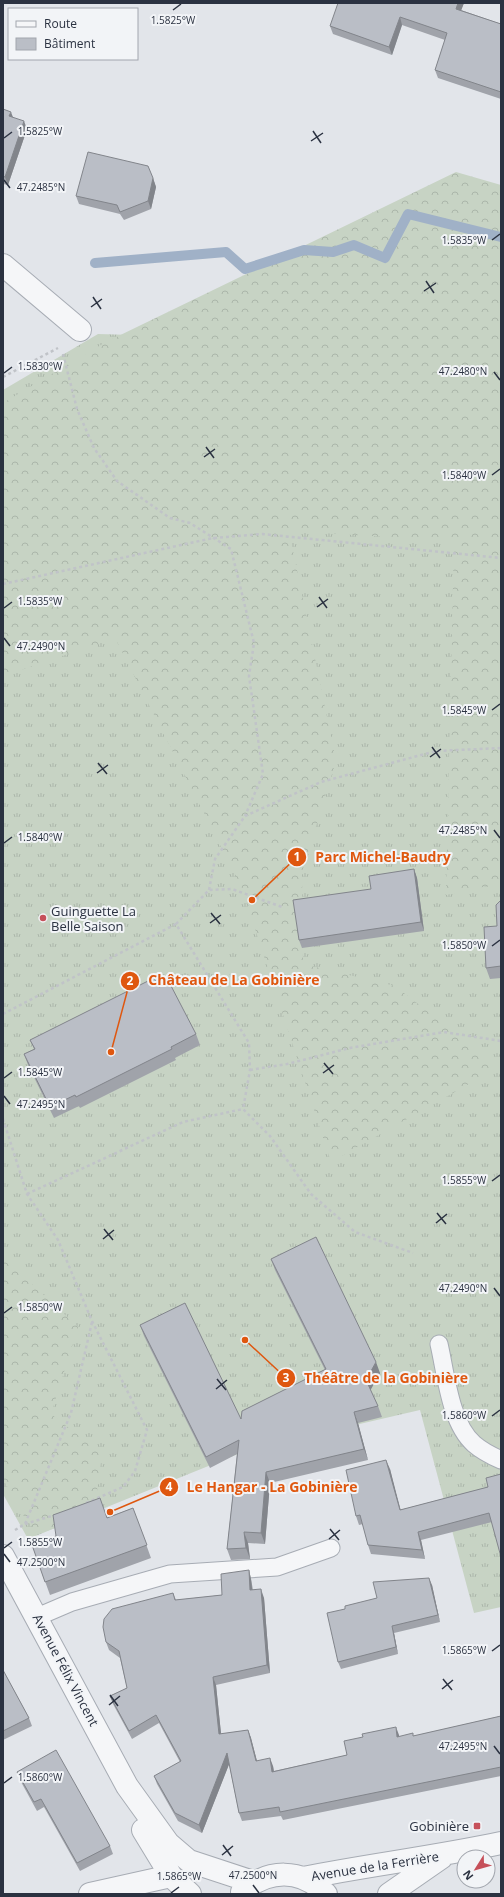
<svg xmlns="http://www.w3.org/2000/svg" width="504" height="1897" viewBox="0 0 504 1897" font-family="'Open Sans',sans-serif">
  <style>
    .grass { fill: url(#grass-tufts) }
    .forest { fill: url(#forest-crowns) }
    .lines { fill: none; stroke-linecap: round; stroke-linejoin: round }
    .stream { stroke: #a0b1c7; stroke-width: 10 }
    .service-casing { stroke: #a7acb4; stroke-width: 19 }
    .minor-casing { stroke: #a7acb4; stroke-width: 24 }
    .tertiary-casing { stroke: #a7acb4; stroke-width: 24 }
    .path { stroke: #c0c3c8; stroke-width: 2.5; stroke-dasharray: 3 3; stroke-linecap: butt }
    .service { stroke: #f5f6f8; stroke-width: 17 }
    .minor { stroke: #f5f6f8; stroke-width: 22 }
    .tertiary { stroke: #f5f6f8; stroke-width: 22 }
    .wall { fill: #a0a3aa }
    .shaded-wall { fill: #82858b }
    .building { fill: #babec6; stroke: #82858b }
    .ticks { fill: none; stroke: #2b3241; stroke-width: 1.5 }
    .poi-dot { fill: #c6505a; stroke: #f2f4f7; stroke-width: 1.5 }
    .labels { text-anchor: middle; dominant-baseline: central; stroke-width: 4; stroke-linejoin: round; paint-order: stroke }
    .poi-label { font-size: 13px; fill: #2b3241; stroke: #f2f4f7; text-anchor: start }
    .street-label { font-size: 13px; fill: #2b3241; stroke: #f2f4f7 }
    .ticks-label { font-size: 10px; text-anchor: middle; fill: #2b3241; stroke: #f2f4f7; stroke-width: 4; stroke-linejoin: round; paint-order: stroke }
    .leader { fill: none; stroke: #df570f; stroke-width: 1.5 }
    .callout-dot { fill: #df570f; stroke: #f2f4f7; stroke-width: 1.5 }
    .mark-label { font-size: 12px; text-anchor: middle; font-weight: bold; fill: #fff }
    .callout-label { font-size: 14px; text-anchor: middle; font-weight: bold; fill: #df570f; stroke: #f2f4f7; stroke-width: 4; stroke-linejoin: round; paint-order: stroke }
  </style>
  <defs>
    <pattern id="grass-tufts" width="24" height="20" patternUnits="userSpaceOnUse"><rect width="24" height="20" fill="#c7d3c4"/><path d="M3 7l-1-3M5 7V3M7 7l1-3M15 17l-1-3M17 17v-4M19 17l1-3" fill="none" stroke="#abb6aa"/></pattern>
    <pattern id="forest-crowns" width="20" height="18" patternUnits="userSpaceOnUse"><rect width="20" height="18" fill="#c7d3c4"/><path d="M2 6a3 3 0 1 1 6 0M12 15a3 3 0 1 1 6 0" fill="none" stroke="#abb6aa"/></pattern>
  </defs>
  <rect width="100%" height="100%" fill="#e2e5ea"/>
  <path class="grass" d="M98,334L380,342L501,371V1607L474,1613L420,1410L248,1450L28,1539L3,1494V390Z"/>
  <path class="forest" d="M456,172L501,185V883L446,895L454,541L289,531L336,761L302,872L303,964L395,986L499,1067L331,1162L241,886L115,638L3,676V403L106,342Z
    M3,1257L78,1327L51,1414L102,1454L94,1514L38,1534L25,1518L3,1479Z"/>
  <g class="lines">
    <path class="stream" d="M95,263L226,252L245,269L304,250L333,252L354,245L385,258L408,214L501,237"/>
    <defs>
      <path id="service" d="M439,1344C446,1374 450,1423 474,1444C482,1451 492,1456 501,1460
        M37,1617L72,1602L170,1574L277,1567L331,1548"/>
      <path id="minor" d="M3,265L80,330
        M90,1894L171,1876"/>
      <path id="tertiary" d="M3,1556L127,1786L168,1843L189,1861L253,1882
        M143,1830L171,1876L190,1894
        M303,1878C369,1865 435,1857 501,1843
        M242,1892C268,1869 301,1868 326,1894
        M389,1894L441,1858"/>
    </defs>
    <use href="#service" class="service-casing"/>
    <use href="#minor" class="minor-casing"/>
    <use href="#tertiary" class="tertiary-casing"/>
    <path class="path" d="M63,354L77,409L94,448L117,481L170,518L190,523L231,549L254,643L249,676L263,774L245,816
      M3,377L58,348
      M3,584L213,538L262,534L501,558
      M209,890L215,859L245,816L321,782L436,751L501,748
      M176,924L209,890L232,889L282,907
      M3,1014L176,924L249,1043L250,1070L243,1109
      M250,1070L287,1064L350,1048L444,1032L501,1041
      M3,1119L27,1194L58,1240L92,1321L147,1430L135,1471L123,1487L86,1503
      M27,1194L183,1122L243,1109L270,1136L311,1194L355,1232L413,1253
      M25,1524L55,1515
      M15,1530L25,1524L71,1413L92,1322"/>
    <use href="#service" class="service"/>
    <use href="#minor" class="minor"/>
    <use href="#tertiary" class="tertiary"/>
  </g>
  <path class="wall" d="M464,3L461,10L501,24V99L438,78L435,70L445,40L402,25L392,55L333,34L330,26Z
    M3,109L27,129L8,185L3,184Z
    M153,178L156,187L151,209L124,220L120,214L79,204L76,196Z
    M414,869L417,878L424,931L302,948L299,940L371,889Z
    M501,900V978L490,979L486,968L497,926Z
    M159,987L196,1034L200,1045L175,1058L176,1060L80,1108L79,1106L54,1118L28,1065L24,1054L34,1049L30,1040Z
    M271,1259L380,1373L370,1390L378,1406L382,1417L358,1423L368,1460L270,1483L265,1544L248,1543L250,1559L231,1560L227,1549L237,1454L210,1468L144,1336L140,1325L241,1419L325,1370L275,1270Z
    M390,1469L400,1510L488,1487L501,1474L492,1522L421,1540L425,1559L371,1554L368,1545L363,1524L359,1525L356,1516Z
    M133,1508L151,1558L50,1595L32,1545Z
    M249,1570L251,1579L253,1590L264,1598L270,1673L216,1685L221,1734L248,1730L251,1738L257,1761L273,1766L274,1771L347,1755L399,1736H414L501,1716V1776L283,1820L281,1816L242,1821L239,1813L229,1764L202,1833L178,1821L157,1784L154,1776L180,1762L159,1723L132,1739L113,1704L110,1696L127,1688L120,1658L109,1650L106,1642L173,1593L176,1600L222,1595Z
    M432,1585L440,1622L394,1633L398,1654L341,1669L338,1662Z
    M3,1670L29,1718L32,1726L3,1740Z
    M17,1772L110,1846L113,1854L80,1871L44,1807L37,1811L20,1780Z"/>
  <path class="shaded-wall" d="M458,3H464L459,16L456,9Z
    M400,17L402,25L392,55L389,47Z
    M11,112L14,120L9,116Z
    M24,121L27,129L8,185L5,177Z
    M153,178L156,187L151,209L148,201Z
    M414,869L417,878L424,931L421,922Z
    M376,1362L380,1373L370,1391L366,1380Z
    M354,1412L358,1423L368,1460L364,1449Z
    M386,1460L390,1469L403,1519L400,1510Z
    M266,1472L270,1483L265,1544L261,1533Z
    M244,1532L248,1543L250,1559L246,1548Z
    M418,1532L421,1540L425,1559L422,1550Z
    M249,1570L251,1579L253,1598L250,1590Z
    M429,1578L432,1585L440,1622L438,1615Z
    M261,1589L264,1598L270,1673L267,1665Z
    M392,1626L394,1633L398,1654L396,1647Z
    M213,1677L216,1685L222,1743L219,1734Z
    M396,1727L399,1735L400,1745L397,1737Z
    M248,1730L251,1738L259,1769L256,1761Z
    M227,1753L230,1762L202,1833L199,1825Z
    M270,1758L273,1766L275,1780L272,1772Z"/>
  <path class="building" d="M338,3H458L456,9L501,24V92L435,70L447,33L400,17L389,47L330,26Z
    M3,109L11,112L9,116L24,121L5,177L3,176Z
    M88,152L148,166L153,178L148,201L120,212L117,205L76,196Z
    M414,869L421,922L299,940L293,900L371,889L369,876Z
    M501,900V966L486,968L484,927L497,926L496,905Z
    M154,978L159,987L169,982L196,1034L171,1047L172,1049L76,1097L75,1095L50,1107L24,1054L35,1049L30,1040Z
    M316,1237L376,1362L366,1380L378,1406L354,1412L364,1449L266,1472L261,1533L244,1532L246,1548L227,1549L239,1440L206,1457L140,1325L185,1303L241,1419L242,1411L326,1369L271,1259Z
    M386,1460L400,1510L488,1487L486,1478L501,1474V1557L489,1513L418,1532L422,1550L368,1545L360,1515L356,1516L346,1470Z
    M100,1498L107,1518L133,1508L147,1545L45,1582L32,1545L56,1536L53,1515Z
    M249,1570L250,1590L261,1589L267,1665L213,1677L219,1734L248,1730L256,1761L270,1758L272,1772L347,1755L344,1741L363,1737L362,1734L396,1727L397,1737L413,1733V1736L501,1716V1767L280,1812L279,1807L239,1813L227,1753L199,1825L175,1813L154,1776L181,1761L156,1715L129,1731L110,1696L127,1688L119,1651L106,1642L103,1627L104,1619L112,1609L173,1593L175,1600L222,1595L221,1574Z
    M429,1578L438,1615L392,1626L396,1647L338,1662L327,1613L345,1609V1606L377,1598L373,1582Z
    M3,1670L29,1718L3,1731Z
    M56,1750L110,1846L77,1863L41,1799L34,1802L17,1772Z"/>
  <path class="ticks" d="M173,10L181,4M313,131L321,143M4,138L12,132M311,141L323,133M4,180L10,188M492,240L500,234M426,281L434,293M424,291L436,283M93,297L101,309M91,307L102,299M494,372L500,380M4,373L12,367M206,447L214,458M204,457L215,449M492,475L500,469M319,597L327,608M317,607L328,599M4,608L12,602M4,638L10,646M492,710L500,704M432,747L440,758M430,757L441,749M98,763L107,774M97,773L108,765M494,830L500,838M4,843L12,837M211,913L220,924M210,923L221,915M492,946L500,940M324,1063L333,1074M323,1073L334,1065M4,1078L12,1072M4,1096L10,1104M492,1181L500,1175M437,1213L446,1224M436,1223L447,1214M104,1229L113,1240M103,1239L114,1230M494,1288L500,1296M4,1313L12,1307M217,1379L226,1390M216,1389L227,1380M492,1416L500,1410M330,1529L339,1540M329,1539L340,1530M4,1548L12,1542M4,1554L10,1562M492,1651L500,1645M443,1679L452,1690M442,1689L453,1680M110,1695L118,1706M109,1705L120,1696M494,1746L500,1754M4,1783L12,1777M223,1845L231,1856M222,1855L233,1846M253,1885L259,1893M171,1893L179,1887"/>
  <g class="poi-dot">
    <circle cx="43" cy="918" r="4"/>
    <rect x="473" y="1822" width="8" height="8" rx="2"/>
  </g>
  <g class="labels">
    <g class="poi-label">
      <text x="51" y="911">Guinguette La<tspan x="51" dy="15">Belle Saison</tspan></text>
      <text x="469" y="1826" text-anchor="end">Gobinière</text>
    </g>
    <g class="street-label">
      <text transform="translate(66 1670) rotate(62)">Avenue Félix Vincent</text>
      <text transform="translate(375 1866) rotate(-9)">Avenue de la Ferrière</text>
    </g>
  </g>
  <g class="ticks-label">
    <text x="173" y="24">1.5825°W</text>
    <text x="40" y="135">1.5825°W</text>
    <text x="41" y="191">47.2485°N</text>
    <text x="464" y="244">1.5835°W</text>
    <text x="40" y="370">1.5830°W</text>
    <text x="463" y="375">47.2480°N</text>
    <text x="464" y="479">1.5840°W</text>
    <text x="40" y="605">1.5835°W</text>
    <text x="41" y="650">47.2490°N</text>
    <text x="464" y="714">1.5845°W</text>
    <text x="463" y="834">47.2485°N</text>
    <text x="40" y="841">1.5840°W</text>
    <text x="464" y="949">1.5850°W</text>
    <text x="40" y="1076">1.5845°W</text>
    <text x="41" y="1108">47.2495°N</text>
    <text x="464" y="1184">1.5855°W</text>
    <text x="463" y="1292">47.2490°N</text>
    <text x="40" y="1311">1.5850°W</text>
    <text x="464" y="1419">1.5860°W</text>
    <text x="40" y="1546">1.5855°W</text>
    <text x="41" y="1566">47.2500°N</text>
    <text x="464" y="1654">1.5865°W</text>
    <text x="463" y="1750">47.2495°N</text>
    <text x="40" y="1781">1.5860°W</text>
    <text x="253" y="1879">47.2500°N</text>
    <text x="179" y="1880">1.5865°W</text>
  </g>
  <path class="leader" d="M252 900L297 857M111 1052L130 981M245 1340L286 1378M110 1512L169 1487"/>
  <g class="callout-dot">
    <circle cx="252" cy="900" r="4"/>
    <circle cx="111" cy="1052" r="4"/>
    <circle cx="245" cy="1340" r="4"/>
    <circle cx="110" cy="1512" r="4"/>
    <circle cx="297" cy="857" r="10"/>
    <circle cx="130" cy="981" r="10"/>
    <circle cx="286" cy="1378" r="10"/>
    <circle cx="169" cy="1487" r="10"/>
  </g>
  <g class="mark-label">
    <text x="297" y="861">1</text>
    <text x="130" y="985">2</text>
    <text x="286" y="1382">3</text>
    <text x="169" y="1491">4</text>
  </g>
  <g class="callout-label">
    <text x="383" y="862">Parc Michel-Baudry</text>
    <text x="234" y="985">Château de La Gobinière</text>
    <text x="386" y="1383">Théâtre de la Gobinière</text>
    <text x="272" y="1492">Le Hangar - La Gobinière</text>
  </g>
  <rect width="504" height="1897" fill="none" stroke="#2b3241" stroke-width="8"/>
  <rect x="8" y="8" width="130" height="52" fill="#f2f4f7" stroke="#a2a6ae"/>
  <rect x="16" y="21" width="20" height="6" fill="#f5f6f8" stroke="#a2a6ae"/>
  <text x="44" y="28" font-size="12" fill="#2b3241">Route</text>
  <rect x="16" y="38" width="20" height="12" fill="#babec6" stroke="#a2a6ae"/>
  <text x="44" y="48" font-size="12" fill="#2b3241">Bâtiment</text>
  <g transform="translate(476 1869) rotate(233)"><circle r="19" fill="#f2f4f7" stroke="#a2a6ae"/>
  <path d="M0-3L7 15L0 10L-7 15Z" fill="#c6505a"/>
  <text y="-6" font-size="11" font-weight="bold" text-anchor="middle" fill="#2b3241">N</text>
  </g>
</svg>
